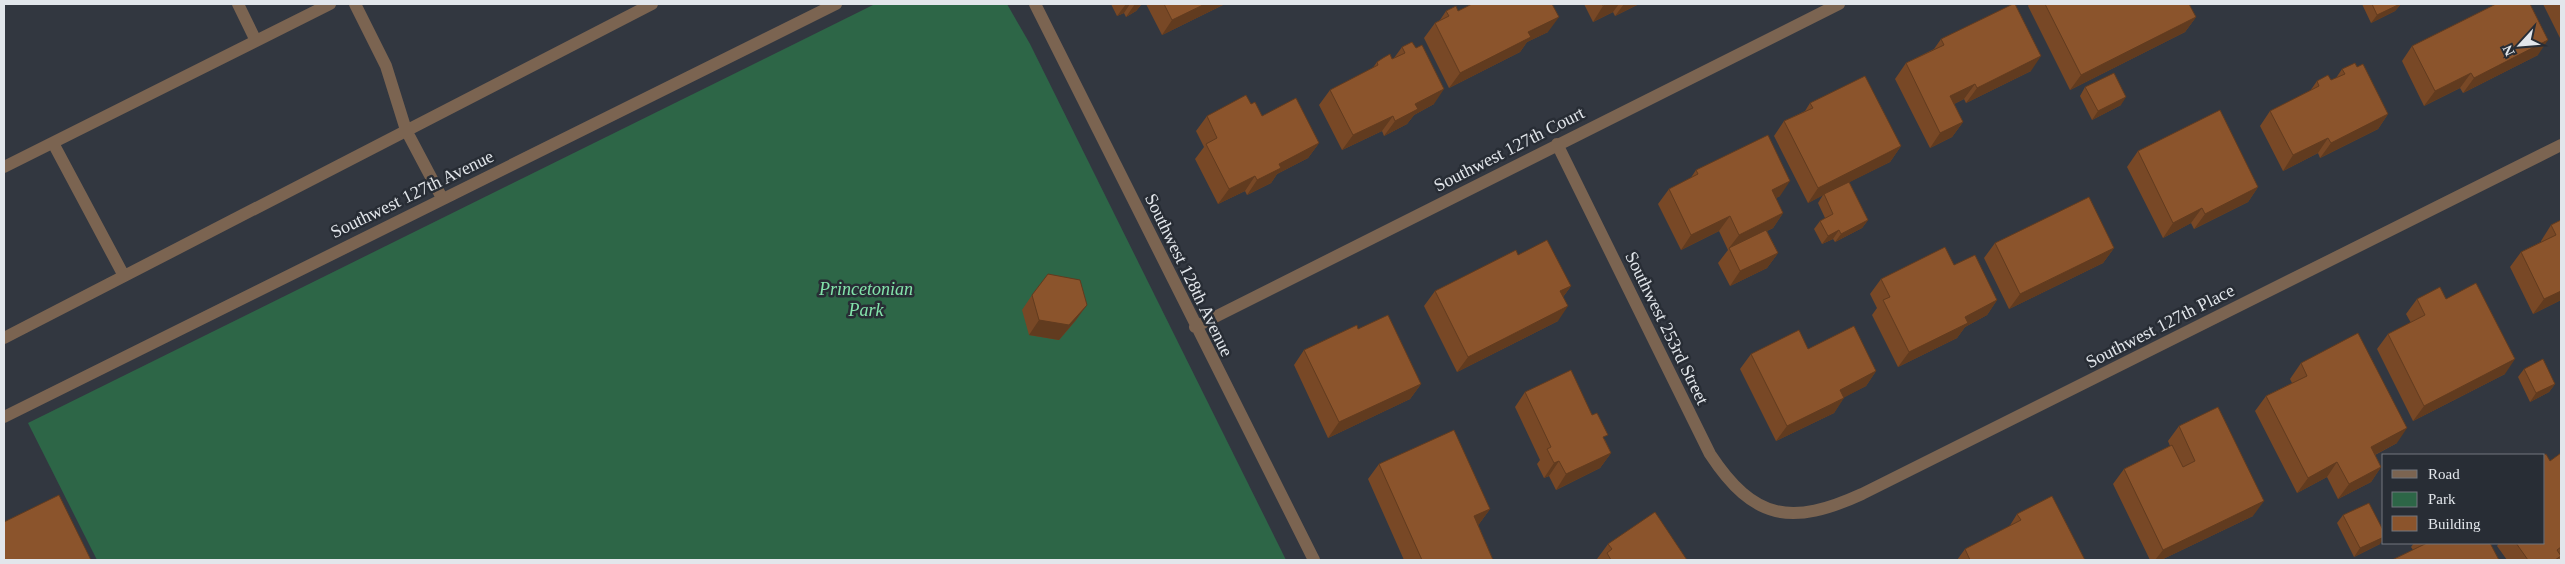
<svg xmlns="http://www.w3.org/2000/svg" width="2565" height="564" viewBox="0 0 2565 564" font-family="Georgia,serif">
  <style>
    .green { fill: #2d6647 }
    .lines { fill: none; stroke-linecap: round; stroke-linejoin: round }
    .minor { stroke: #7b6451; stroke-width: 12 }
    .wall { fill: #784826 }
    .shaded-wall { fill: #613b1f }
    .building { fill: #8b542c; stroke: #613b1f }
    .labels { text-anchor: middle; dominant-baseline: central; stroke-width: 5; stroke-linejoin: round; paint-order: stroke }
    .street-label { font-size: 18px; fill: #e2e6eb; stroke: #282d35 }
    .park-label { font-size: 18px; font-style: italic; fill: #83e3ab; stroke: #282d35 }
  </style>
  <rect width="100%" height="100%" fill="#323740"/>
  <path class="green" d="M875,4H1007L1030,44L1286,560H97L28,423Z"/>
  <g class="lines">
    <path class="minor" d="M238,4L256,41
      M355,4L386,66L406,130L442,198
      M1035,4L1314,560
      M53,143L124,276
      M1557,144L1710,454C1754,521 1792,526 1862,494L2561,145
      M4,167L330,4
      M1195,327L1839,4
      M4,338L652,4
      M4,417L836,4"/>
  </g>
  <path class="wall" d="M1111,4H1143L1141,5L1136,11L1126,17L1124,13L1117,16Z
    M1146,4H1225L1162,35Z
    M1584,4H1639L1615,16L1613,12L1593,22Z
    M2029,4H2189L2196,17L2185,32L2070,90L2028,6Z
    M2362,4H2401L2395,11L2371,23Z
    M2543,4H2561V40Z
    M1446,11H1458L1548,32L1527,42L1520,52L1449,88L1424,38L1435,23L1440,20Z
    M1941,39L2031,71L1966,103L1964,99L1954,104L1963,122L1952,137L1930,148L1895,79L1906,63L1934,49Z
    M2412,46L2538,55L2463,93L2460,88L2424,106L2402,61Z
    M1402,47L1434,104L1414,115L1407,124L1384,136L1382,131L1342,150L1319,105L1330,90L1372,69L1377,62L1394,58Z
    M2357,67L2388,114L2378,129L2320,158L2318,153L2283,171L2260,126L2270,111L2310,91L2317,81L2331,80L2336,78L2342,69Z
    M2085,87L2121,105L2092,120L2080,96Z
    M1810,103L1901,146L1890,162L1849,182L1868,220L1862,228L1835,242L1833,239L1822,244L1814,229L1820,221L1825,218L1818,203L1823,195L1808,203L1774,136L1784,121L1805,111Z
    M1251,104L1262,116L1319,143L1308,158L1277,174L1271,183L1247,195L1245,191L1218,204L1195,159L1204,147L1196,131L1207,116Z
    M2138,151L2258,187L2248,202L2194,229L2191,223L2163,238L2127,167Z
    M1696,170L1780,196L1776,198L1783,213L1773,228L1767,231L1778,253L1767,268L1730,286L1718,263L1728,250L1719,231L1681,250L1658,204L1669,189L1690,179Z
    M2561,220V300L2533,314L2510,267L2521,252L2541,242V241L2551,225Z
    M1995,243L2114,248L2103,263L2009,309L1984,258Z
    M1518,255L1571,286L1563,297L1558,321L1457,372L1424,306L1435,291Z
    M1954,265L1997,300L1987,315L1965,327L1957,338L1898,367L1872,315L1877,308L1870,294L1881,279Z
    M1032,295L1076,320L1059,340L1029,335L1022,310Z
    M2417,299H2446L2505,374L2413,421L2377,349L2388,334L2411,323L2406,314Z
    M1358,329L1421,384L1410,399L1328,438L1294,365L1304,350Z
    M1808,349L1876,371L1866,386L1844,397L1834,413L1776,441L1740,369L1751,354Z
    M2301,363L2397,443L2375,455L2381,467L2371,482L2338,499L2327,477L2297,493L2255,411L2266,396L2292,383L2290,379Z
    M2524,369L2555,384L2549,392L2530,402L2518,377Z
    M1525,392L1605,440L1611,453L1600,468L1556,490L1549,476L1544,478L1537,464L1540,460L1515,407Z
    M2179,426L2253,516L2161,560H2150L2113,484L2124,469L2170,446L2168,441Z
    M2561,453V560H2507L2497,546L2499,543H2544L2550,461Z
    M1379,464L1490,509L1479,524L1478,525L1493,560H1404L1368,479Z
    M2017,514L2085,560H1957L1965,549L2009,527Z
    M2343,515L2380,544L2354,557L2337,523Z
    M2414,543H2490L2413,550L2411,547Z
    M1608,544L1687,560H1598L1597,559Z"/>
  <path class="shaded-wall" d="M1126,4H1130L1124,13L1117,16Z
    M1135,4H1143L1141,5L1136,11L1126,17Z
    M1205,4H1225L1162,35L1172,20Z
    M1609,4H1619L1613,12L1593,22L1603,6Z
    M1624,4H1639L1615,16Z
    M2400,4H2401L2395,11L2371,23L2377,15Z
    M1559,17L1548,32L1527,42L1520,52L1449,88L1460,73L1528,32Z
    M2196,17L2185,32L2070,90L2081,75Z
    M2548,40L2538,55L2463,93L2474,78Z
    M2041,56L2031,71L1966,103L1977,88Z
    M2471,73L2460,88L2424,106L2435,91Z
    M1975,84L1964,99L1940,111L1950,96Z
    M1444,89L1434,104L1414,115L1407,124L1384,136L1395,121L1415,104Z
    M2126,97L2121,105L2092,120L2098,111Z
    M2388,114L2378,129L2320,158L2331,143Z
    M1393,116L1382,131L1342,150L1353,135Z
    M1963,122L1952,137L1930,148L1940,133Z
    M2328,138L2318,153L2283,171L2293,155Z
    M1319,143L1308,158L1277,174L1271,183L1247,195L1257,180L1279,164Z
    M1901,146L1890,162L1808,203L1818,188Z
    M1255,176L1245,191L1218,204L1229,189Z
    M1790,181L1780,196L1761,205L1772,190Z
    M2258,187L2248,202L2194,229L2205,214Z
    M2202,208L2191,223L2163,238L2173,223Z
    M1783,213L1773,228L1730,249L1729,248L1739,235Z
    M1730,216L1719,231L1681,250L1691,235Z
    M1868,220L1862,228L1835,242L1841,234Z
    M1839,230L1833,239L1822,244L1828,236Z
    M2114,248L2103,263L2009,309L2020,294Z
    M1778,253L1767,268L1730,286L1740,271Z
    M1571,286L1560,301V291Z
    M2561,291V300L2533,314L2544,299Z
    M1997,300L1987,315L1965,327L1957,338L1898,367L1909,352L1965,317Z
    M1087,305L1076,320L1059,340L1029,335L1039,320Z
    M1568,306L1558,321L1457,372L1468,357Z
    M2515,359L2505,374L2413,421L2424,406Z
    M1876,371L1866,386L1830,405L1840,390Z
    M1421,384L1410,399L1328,438L1339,422Z
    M2555,384L2549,392L2530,402L2536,393Z
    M1844,398L1834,413L1776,441L1787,426Z
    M2407,428L2397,443L2361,462L2371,447Z
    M1611,453L1600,468L1556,490L1566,474Z
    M1559,461L1549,476L1544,478L1554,463Z
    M2337,462L2327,477L2297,493L2308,478Z
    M2381,467L2371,482L2338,499L2349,484Z
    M2264,501L2253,516L2161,560H2155L2163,550Z
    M1490,509L1479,524L1463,531L1474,516Z
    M2384,537V538L2380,544L2354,557L2360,548Z"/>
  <path class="building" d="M1164,4H1205L1172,20Z
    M1472,4H1552L1559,17L1528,32L1531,37L1460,73L1435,23L1449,16L1446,11L1456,6L1458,11Z
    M1602,4H1609L1603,6Z
    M2013,4H2015L2041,56L1977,88L1975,84L1950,96L1963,122L1940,133L1906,63L1944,45L1941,39Z
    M2045,4H2189L2196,17L2081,75Z
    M2372,4H2400L2377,15Z
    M2496,4H2530L2548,40L2474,78L2471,73L2435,91L2412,46Z
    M1412,42L1416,48L1422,45L1444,89L1415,104L1418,109L1395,121L1393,116L1353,135L1330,90L1378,65L1377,62L1383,58L1390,54L1392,59L1405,53L1402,47Z
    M2355,63L2357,67L2363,64L2388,114L2331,143L2328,138L2293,155L2270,111L2319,86L2317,81L2328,75L2331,80L2345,74L2342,69Z
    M2114,73L2126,97L2098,111L2085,87Z
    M1865,76L1901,146L1818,188L1784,121L1813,108L1810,103Z
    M1246,95L1251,104L1255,102L1262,116L1296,98L1319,143L1279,164L1281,168L1257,180L1255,176L1229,189L1206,144L1217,138L1207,116Z
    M2220,110L2258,187L2205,214L2202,208L2173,223L2138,151Z
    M1768,135L1790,181L1772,190L1783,213L1739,235L1730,216L1691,235L1669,189L1698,174L1696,170Z
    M1849,182L1868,220L1841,234L1839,230L1828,236L1820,221L1833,214L1824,194Z
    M2089,197L2114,248L2020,294L1995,243Z
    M2561,220V291L2544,299L2521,252L2556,235L2551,225Z
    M1766,230L1778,253L1740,271L1729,248Z
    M1547,240L1571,286L1560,291L1568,306L1468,357L1435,291L1516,250L1518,255Z
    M1945,247L1954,265L1975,255L1997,300L1965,317L1968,323L1909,352L1883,300L1890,297L1881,279Z
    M1048,274L1080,280L1087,305L1069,325L1039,320L1032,295Z
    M2476,283L2515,359L2424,406L2388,334L2425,315L2417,299L2440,287L2446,299Z
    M1388,315L1421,384L1339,422L1304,350L1357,325L1358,329Z
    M1854,326L1876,371L1840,390L1844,398L1787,426L1751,354L1799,330L1808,349Z
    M2358,333L2407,428L2371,447L2381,467L2349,484L2337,462L2308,478L2266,396L2307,376L2301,363Z
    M2543,359L2555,384L2536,393L2524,369Z
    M1571,370L1592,415L1597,413L1608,435L1603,437L1611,453L1566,474L1559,461L1554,463L1547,449L1551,447L1525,392Z
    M2218,407L2264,501L2163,550L2124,469L2172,445L2183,467L2195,461L2179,426Z
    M1454,430L1490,509L1474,516L1493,560H1422L1379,464Z
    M2561,453V547L2557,550L2561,556L2555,560H2528L2516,543H2544V455L2546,454L2550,461Z
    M59,495L91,560H5L4,558V522Z
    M2052,496L2085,560H1970L1965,549L2021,520L2017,514Z
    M2369,503L2384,532V537L2360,548L2343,515Z
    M1655,512L1687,560H1611L1607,553L1612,549L1608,544Z
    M2427,543H2490L2499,560H2392Z"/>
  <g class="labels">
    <g class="street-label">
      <text transform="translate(1509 149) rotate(-27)">Southwest 127th Court</text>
      <text transform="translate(412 194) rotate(-26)">Southwest 127th Avenue</text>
      <text transform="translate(1189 275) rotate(64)">Southwest 128th Avenue</text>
      <text transform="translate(2160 326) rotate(-27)">Southwest 127th Place</text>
      <text transform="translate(1667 328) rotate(64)">Southwest 253rd Street</text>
    </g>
    <g class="park-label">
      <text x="866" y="289">Princetonian<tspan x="866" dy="21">Park</tspan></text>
    </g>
  </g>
  <rect width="2565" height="564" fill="none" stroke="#e2e6eb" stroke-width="10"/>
  <rect x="2382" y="454" width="162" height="90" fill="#282d35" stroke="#72777e"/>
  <rect x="2392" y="470" width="25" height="8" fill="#7b6451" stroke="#72777e"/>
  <text x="2428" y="479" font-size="15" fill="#e2e6eb">Road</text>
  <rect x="2392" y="492" width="25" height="15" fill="#2d6647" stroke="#72777e"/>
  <text x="2428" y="504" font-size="15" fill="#e2e6eb">Park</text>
  <rect x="2392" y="516" width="25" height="15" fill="#8b542c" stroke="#72777e"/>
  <text x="2428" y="529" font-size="15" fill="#e2e6eb">Building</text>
  <g transform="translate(2520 45) rotate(244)" stroke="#282d35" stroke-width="4" paint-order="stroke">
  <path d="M0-4L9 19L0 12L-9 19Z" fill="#e2e6eb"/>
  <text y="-8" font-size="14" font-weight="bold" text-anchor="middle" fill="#e2e6eb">N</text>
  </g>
</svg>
